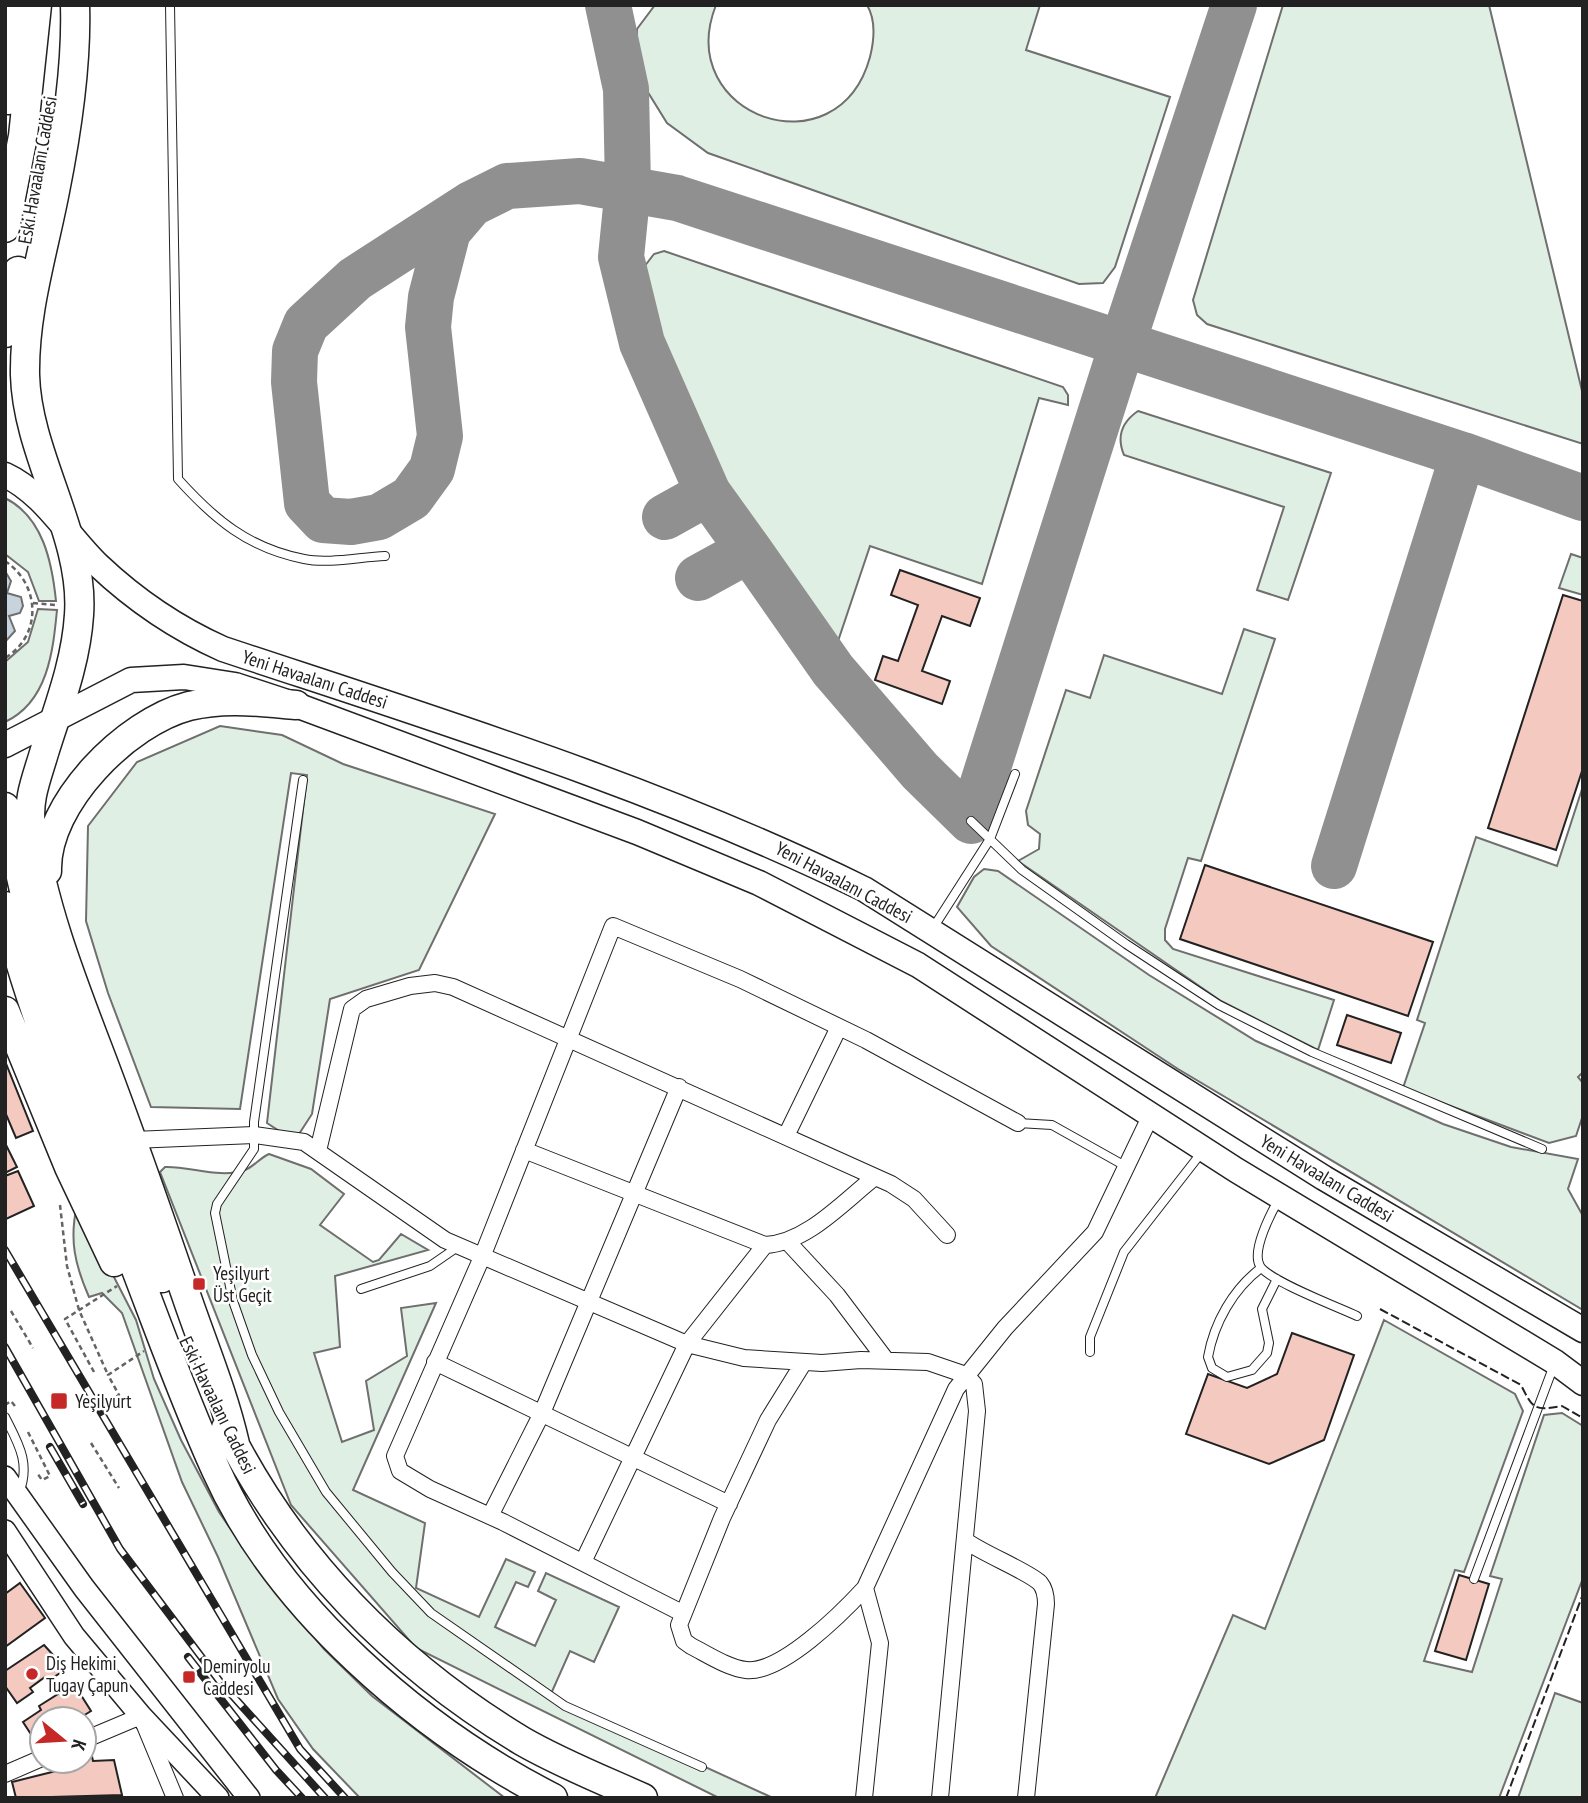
<svg xmlns="http://www.w3.org/2000/svg" width="1588" height="1803" viewBox="0 0 1588 1803" font-family="'PT Sans Narrow',sans-serif">
  <style>
    .green { fill: #e0efe3; stroke: #6f6f6f; stroke-width: 2 }
    .water { fill: #c7d3dd; stroke: #6f6f6f; stroke-width: 2 }
    .lines { fill: none; stroke-linecap: round; stroke-linejoin: round }
    .taxiway { stroke: #909090; stroke-width: 46 }
    .building { fill: #f3c9c0; stroke: #222; stroke-width: 2 }
    .lane-casing { stroke: #222; stroke-width: 10 }
    .street-casing { stroke: #222; stroke-width: 18 }
    .secondary-casing { stroke: #222; stroke-width: 24 }
    .primary-casing { stroke: #222; stroke-width: 27 }
    .highway-casing { stroke: #222; stroke-width: 31 }
    .path { stroke: #646464; stroke-width: 2.5; stroke-dasharray: 5 3.5; stroke-linecap: butt }
    .lane { stroke: #fff; stroke-width: 8 }
    .street { stroke: #fff; stroke-width: 16 }
    .secondary { stroke: #fff; stroke-width: 21 }
    .primary { stroke: #fff; stroke-width: 24 }
    .highway { stroke: #fff; stroke-width: 28 }
    .rail-casing { stroke: #222; stroke-width: 8 }
    .rail { stroke: #fff; stroke-width: 5; stroke-dasharray: 16; stroke-linecap: butt }
    .fence { stroke: #222; stroke-width: 2; stroke-dasharray: 9 3.5; stroke-linecap: butt }
    .poi-dot { fill: #c62828; stroke: #fff; stroke-width: 2.5 }
    .labels { text-anchor: middle; dominant-baseline: central; stroke-width: 5; stroke-linejoin: round; paint-order: stroke }
    .street-label { font-size: 19px; fill: #222; stroke: #fff }
    .poi-label { font-size: 19px; fill: #222; stroke: #fff; text-anchor: start }
  </style>
  <rect width="100%" height="100%" fill="#fff"/>
  <path class="green" d="M655,5H716C672,117 838,174 870,57C874,41 876,20 867,5H1040L1026,50L1170,97L1115,267L1103,283L1079,284L708,153L667,123L636,73L637,29Z
    M1283,5H1489L1583,395V444L1207,324L1197,315L1193,300Z
    M664,251L1063,387L1068,395V405L1039,398L982,584L870,546L833,656L737,509L680,398L642,301L641,271L654,254Z
    M1138,411L1331,473L1288,600L1257,590L1284,507L1124,455C1116,436 1122,422 1138,411Z
    M5,498C43,517 52,562 56,601H39L28,572L5,554Z
    M1571,554L1583,558V595L1559,588Z
    M38,609L57,610C53,651 48,702 5,722V662L28,642Z
    M1244,629L1275,639L1201,861L1188,858L1165,929V940L1173,949L1334,1000L1318,1050L1221,1001L1018,861L1039,849L1040,834L1028,825L1026,811L1066,690L1090,698L1104,655L1222,694Z
    M220,726L282,735L343,764L495,814L419,970L330,999L312,1114L299,1134H284L267,1123L307,775L291,773L240,1109L151,1107L108,993L86,921L88,826L137,762Z
    M1583,786V1072L1578,1077L1583,1083V1115L1576,1136L1549,1143L1403,1088L1425,1023L1417,1020L1476,837L1557,866Z
    M984,869L998,871L1149,975L1256,1041L1443,1124L1511,1147L1578,1159L1568,1189L1583,1216V1310L1178,1069L991,946L957,907L974,877Z
    M269,1154L311,1169L344,1194L320,1225L373,1262L379,1260L401,1234L428,1250L335,1276L340,1347L314,1353L342,1442L374,1430L366,1381L407,1356L401,1308L436,1303L353,1490L425,1523L416,1588L479,1617L506,1559L535,1572L528,1587L516,1582L495,1627L535,1646L556,1600L538,1591L546,1573L619,1607L594,1662L570,1651L550,1696L773,1798H719L416,1648L291,1505L160,1172L165,1167C190,1166 220,1179 245,1170C253,1167 260,1158 269,1154Z
    M77,1205L136,1320L154,1379L181,1440L219,1512L256,1566L324,1649L372,1696L505,1798H360L313,1749L278,1699L218,1557L182,1482L122,1313L102,1293L89,1297C75,1265 69,1240 77,1205Z
    M1384,1320L1515,1394L1523,1411L1464,1572L1455,1570L1424,1661L1472,1672L1502,1579L1490,1576L1544,1415L1562,1413L1583,1426V1578L1499,1798H1155L1233,1615L1265,1629Z
    M1555,1693L1583,1703V1798H1518Z"/>
  <path class="water" d="M5,571L11,581L7,593L21,597L23,606L20,613L9,616L15,631L5,642Z"/>
  <g class="lines">
    <path class="taxiway" d="M608,5L626,89L628,187L621,257L642,343L708,493
      M471,204L448,231L431,297L428,327L440,436L432,469L411,498L379,517L351,522L323,520L307,503L294,382L295,351L306,324L355,279L471,204L507,186L580,181L677,198L1463,455L1583,498
      M665,517L708,493L749,550
      M698,578L749,550L833,670L920,771L971,821L1122,345L1234,5
      M1334,866L1463,455"/>
  </g>
  <path class="building" d="M900,570L980,598L970,626L942,616L922,671L950,681L942,704L875,680L883,656L898,661L918,605L891,595Z
    M1563,595L1583,601V768L1556,850L1488,828Z
    M1205,865L1433,942L1408,1016L1180,939Z
    M1347,1015L1401,1033L1391,1063L1337,1045Z
    M5,1061L33,1131L16,1138L5,1112Z
    M5,1143L17,1167L5,1173Z
    M18,1171L34,1206L6,1219L5,1176Z
    M1292,1333L1354,1355L1324,1440L1269,1464L1186,1434L1208,1374L1247,1388L1277,1374Z
    M1459,1575L1489,1584L1466,1660L1435,1651Z
    M20,1583L45,1618L5,1647V1594Z
    M44,1645L66,1669L48,1681L45,1677L30,1688L33,1692L17,1703L5,1686V1671Z
    M74,1684L91,1711L78,1719H42V1734L34,1739L23,1722L41,1710L39,1706Z
    M91,1752L93,1761L114,1760L122,1795L16,1798L12,1782L64,1769L62,1763L84,1761V1754Z"/>
  <g class="lines">
    <defs>
      <path id="lane" d="M170,5L178,479C214,519 248,548 304,559C328,564 360,557 385,556
        M303,780L254,1122V1149L217,1204L215,1213L233,1301L252,1355L279,1412L326,1492L392,1572L431,1613L565,1706L702,1767
        M971,821L1022,870L1126,944L1219,1005L1312,1052L1542,1149
        M933,928L990,839L1015,774
        M1018,1123L1052,1125L1127,1167
        M1279,1199C1271,1213 1251,1251 1260,1266C1269,1281 1338,1307 1357,1316
        M1261,1268C1233,1289 1214,1323 1208,1357L1212,1368L1227,1377L1252,1370L1267,1353L1269,1343L1262,1309L1277,1279
        M361,1289L430,1266L459,1246
        M1090,1352V1337L1124,1252L1202,1152
        M5,1417C18,1443 31,1463 19,1493
        M1474,1579L1554,1365"/>
      <path id="street" d="M786,1136L839,1027
        M133,1140L254,1135L304,1142L445,1240L687,1344L744,1358L822,1363L861,1360L928,1362L966,1375L974,1384L977,1411L940,1798
        M524,1150L765,1245C807,1243 844,1201 875,1177
        M318,1151L352,1009L366,999L410,986L435,983L453,987L891,1184L914,1199L947,1235
        M787,1241L837,1295L886,1360
        M435,1362L729,1504
        M804,1362L768,1420L722,1518L679,1625L684,1641L691,1646C707,1654 728,1668 746,1670C781,1674 842,1613 865,1588L956,1389L1005,1328L1095,1232L1151,1115
        M490,1516L542,1413L679,1087
        M966,1541C984,1554 1029,1572 1040,1583C1045,1589 1046,1597 1046,1604L1026,1798
        M583,1562L687,1344L765,1245
        M682,1613L503,1522L430,1489L400,1471L395,1456L482,1257L613,926L740,979L866,1040L1018,1123
        M84,1740L141,1716L175,1798
        M5,1774L42,1758
        M864,1798L880,1643L865,1588"/>
      <path id="secondary" d="M5,1477L84,1588L249,1798
        M5,1531L74,1636L141,1716L218,1798"/>
      <path id="primary" d="M5,475C44,493 67,535 98,565C135,600 176,628 223,649C440,721 658,788 864,889L1324,1178L1583,1330
        M5,745L131,680L184,677L235,685L296,705L637,832L759,883L918,965L1236,1170L1555,1362L1583,1383"/>
      <path id="highway" d="M75,5C77,67 67,131 55,191C43,253 24,312 25,375C27,456 85,536 79,615C76,663 58,708 44,753C37,777 27,800 31,826C42,906 74,986 103,1062C132,1139 159,1216 186,1295C203,1345 223,1392 235,1444
        M9,100L18,8
        M5,228L23,136L37,5
        M5,333L18,271
        M5,807L33,930L162,1278
        M47,871C45,803 127,722 189,706C225,697 260,702 296,705
        M5,906C31,1017 79,1122 120,1228C152,1309 180,1391 216,1470C278,1609 420,1730 553,1798
        M5,1011L69,1167L114,1262
        M226,1428C292,1560 396,1665 522,1741C560,1763 603,1780 643,1798"/>
    </defs>
    <use href="#lane" class="lane-casing"/>
    <use href="#street" class="street-casing"/>
    <use href="#secondary" class="secondary-casing"/>
    <use href="#primary" class="primary-casing"/>
    <use href="#highway" class="highway-casing"/>
    <path class="path" d="M5,561C40,584 43,635 5,658
      M33,603L56,605
      M60,1205L67,1266L79,1310L108,1375
      M11,1311L33,1348
      M94,1372L65,1319L117,1286
      M109,1401L119,1395L108,1375L144,1351
      M5,1405L11,1401L15,1406
      M28,1432L50,1476L42,1480L37,1473
      M91,1443L119,1488"/>
    <use href="#lane" class="lane"/>
    <use href="#street" class="street"/>
    <use href="#secondary" class="secondary"/>
    <use href="#primary" class="primary"/>
    <use href="#highway" class="highway"/>
    <defs>
      <path id="rail" d="M5,1250L300,1749L345,1798
        M5,1347L120,1549L221,1683L325,1798
        M50,1447L83,1504
        M188,1657L276,1770L302,1798"/>
    </defs>
    <use href="#rail" class="rail-casing"/>
    <use href="#rail" class="rail"/>
    <path class="fence" d="M1380,1309L1521,1385C1533,1409 1534,1411 1562,1406L1583,1418
      M1506,1798L1583,1594"/>
  </g>
  <g class="poi-dot">
    <rect x="192" y="1277" width="14" height="14" rx="3.5"/>
    <rect x="50" y="1392" width="18" height="18" rx="3.5"/>
    <circle cx="32" cy="1674" r="7"/>
    <rect x="182" y="1670" width="14" height="14" rx="3.5"/>
  </g>
  <g class="labels">
    <g class="street-label">
      <text transform="translate(37 170) rotate(-80)">Eski Havaalanı Caddesi</text>
      <text transform="translate(315 679) rotate(18)">Yeni Havaalanı Caddesi</text>
      <text transform="translate(844 882) rotate(28)">Yeni Havaalanı Caddesi</text>
      <text transform="translate(1327 1178) rotate(31)">Yeni Havaalanı Caddesi</text>
      <text transform="translate(218 1405) rotate(64)">Eski Havaalanı Caddesi</text>
    </g>
    <g class="poi-label">
      <text x="213" y="1273">Yeşilyurt<tspan x="213" dy="22">Üst Geçit</tspan></text>
      <text x="75" y="1401">Yeşilyurt</text>
      <text x="46" y="1663">Diş Hekimi<tspan x="46" dy="22">Tugay Çapun</tspan></text>
      <text x="203" y="1666">Demiryolu<tspan x="203" dy="22">Caddesi</tspan></text>
    </g>
  </g>
  <rect width="1588" height="1803" fill="none" stroke="#222222" stroke-width="14"/>
  <g transform="translate(63 1740) rotate(108)"><circle r="33" fill="#ffffff" stroke="#a7a7a7" stroke-width="2"/>
  <path d="M0-5L12 26L0 18L-12 26Z" fill="#c62828"/>
  <text y="-10" font-size="19" font-weight="bold" text-anchor="middle" fill="#222222">K</text>
  </g>
</svg>
